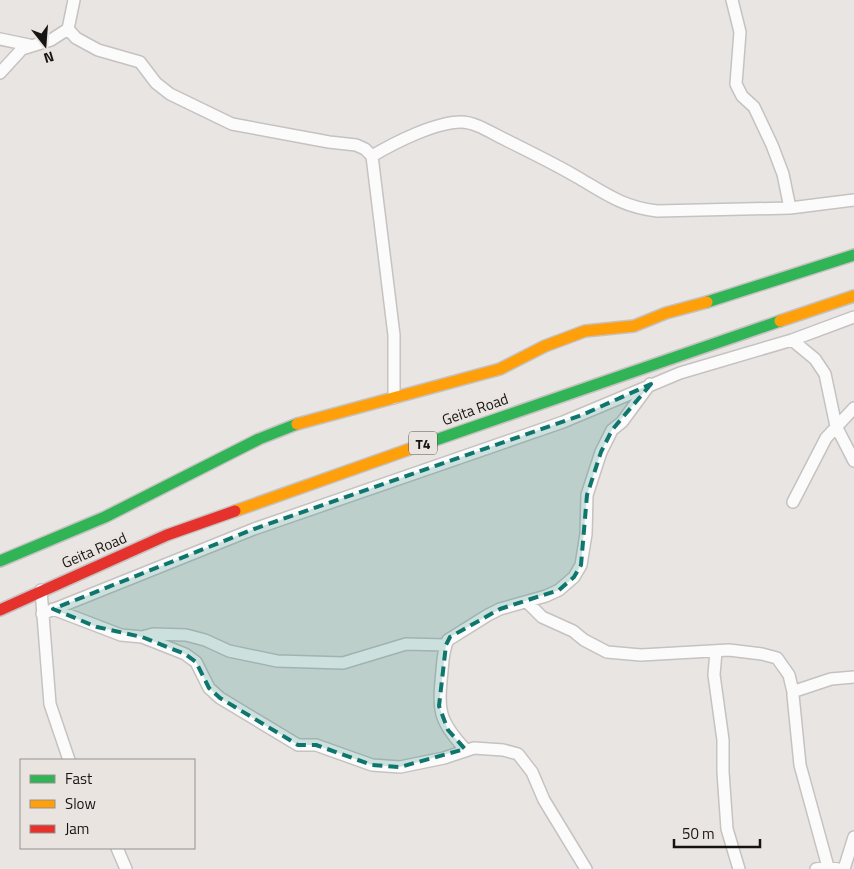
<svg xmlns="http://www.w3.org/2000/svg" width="854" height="869" viewBox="0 0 854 869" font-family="'Titillium Web',sans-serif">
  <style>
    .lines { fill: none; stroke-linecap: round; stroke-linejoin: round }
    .street-casing { stroke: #c5c2c1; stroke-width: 14 }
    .fast-casing { stroke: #c5c2c1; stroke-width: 14 }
    .slow-casing { stroke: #c5c2c1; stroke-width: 14 }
    .jam-casing { stroke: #c5c2c1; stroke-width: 14 }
    .street { stroke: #fcfbfb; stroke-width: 11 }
    .fast { stroke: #30b455; stroke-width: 11 }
    .slow { stroke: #ff9f0a; stroke-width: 11 }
    .jam { stroke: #e5322d; stroke-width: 11 }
    .marked { fill: #0f766e; fill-opacity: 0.2; stroke: #0f766e; stroke-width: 4; stroke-dasharray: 10 6; stroke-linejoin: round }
    .labels { text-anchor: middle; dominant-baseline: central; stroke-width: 5; stroke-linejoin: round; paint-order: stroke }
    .shield { fill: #eae4e1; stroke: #565250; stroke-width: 1 }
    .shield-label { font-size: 14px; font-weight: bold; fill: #161412 }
    .street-label { font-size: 15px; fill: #161412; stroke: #eae4e1 }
  </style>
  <rect width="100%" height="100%" fill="#e8e5e3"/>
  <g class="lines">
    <defs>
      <path id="street" d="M74,0L68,29L76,38L98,50L140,62L156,83L170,94L232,124L329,142L356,145L365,149L372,156L394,335V398
        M732,0L740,32L736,84L742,96L754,107L772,145L783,174L790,208
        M0,39L29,45
        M0,73L22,49L51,40L68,29
        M372,156C394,143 435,122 461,122C476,122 493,134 506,140C530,152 555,164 577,177C606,194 623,207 657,211L790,208L854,200
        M792,340L815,359L825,374L836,426L854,461
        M793,502L826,438L854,408
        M41,590L50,704L69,760
        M527,602L542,617L573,631L584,640L607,652L641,655L729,650L762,654L777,658L789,675L793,692
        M53,609L121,635L142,637L153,634L186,635L205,640L229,651L277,661L343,663L406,644L446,645
        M42,614L254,529L563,422L680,373L792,340L854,317
        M142,637L185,654L196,662L209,688L220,698L298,745H316L372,765L400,767L444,758L474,748L503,750L518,754L532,772L544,800L586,869
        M716,651L714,675L723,740V772L727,829L739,869
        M465,749C438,720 438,710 442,671C443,661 443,650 448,640L488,615L500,609L546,596L559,590L574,577L581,565L586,534L587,495L601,452L612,430L622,422L650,384
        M117,848L126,869
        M828,867L800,765L793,695L795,691L831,679L854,677
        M816,869L828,867L838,869
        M844,869L854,837"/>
      <path id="fast" d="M707,302L854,255
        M424,444L780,321
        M0,561L105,517L259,439L297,424"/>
      <path id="slow" d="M780,321L854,296
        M297,424L500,369L545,346L585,331L634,326L666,313L707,302
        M235,511L424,444"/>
      <path id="jam" d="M0,610L167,535L235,511"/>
    </defs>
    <use href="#street" class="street-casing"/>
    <use href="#fast" class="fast-casing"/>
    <use href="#slow" class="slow-casing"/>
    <use href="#jam" class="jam-casing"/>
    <use href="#street" class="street"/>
    <use href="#fast" class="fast"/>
    <use href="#slow" class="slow"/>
    <use href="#jam" class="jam"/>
  </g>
  <path class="marked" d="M651,384L612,430L601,452L587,495L581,565L574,577L559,590L500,609L450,637L446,645L439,706L448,730L465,749L400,767L372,765L316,745H298L220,698L209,688L196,662L185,654L142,637L97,627L53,609L254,529L582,415Z"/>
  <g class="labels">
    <rect class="shield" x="409" y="431.5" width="28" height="23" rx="4"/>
    <g class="shield-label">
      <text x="423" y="443">T4</text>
    </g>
    <g class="street-label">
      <text transform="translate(475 409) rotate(-19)">Geita Road</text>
      <text transform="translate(94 550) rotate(-23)">Geita Road</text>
    </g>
  </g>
  <rect x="20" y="759" width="175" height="90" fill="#eae4e1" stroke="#95918e"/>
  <rect x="30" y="775" width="25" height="8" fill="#30b455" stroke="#95918e"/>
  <text x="65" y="784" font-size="15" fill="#161412">Fast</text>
  <rect x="30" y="800" width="25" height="8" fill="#ff9f0a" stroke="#95918e"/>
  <text x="65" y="809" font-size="15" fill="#161412">Slow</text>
  <rect x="30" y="825" width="25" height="8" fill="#e5322d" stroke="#95918e"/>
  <text x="65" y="834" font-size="15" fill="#161412">Jam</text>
  <g transform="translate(45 45) rotate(163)" stroke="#eae4e1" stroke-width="4" paint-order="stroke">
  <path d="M0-4L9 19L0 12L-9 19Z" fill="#161412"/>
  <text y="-8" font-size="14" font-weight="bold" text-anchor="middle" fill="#161412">N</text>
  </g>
  <path d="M674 839v8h86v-8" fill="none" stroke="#161412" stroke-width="2.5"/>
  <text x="682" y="839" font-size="15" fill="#161412" stroke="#eae4e1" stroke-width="4" paint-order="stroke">50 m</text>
</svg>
